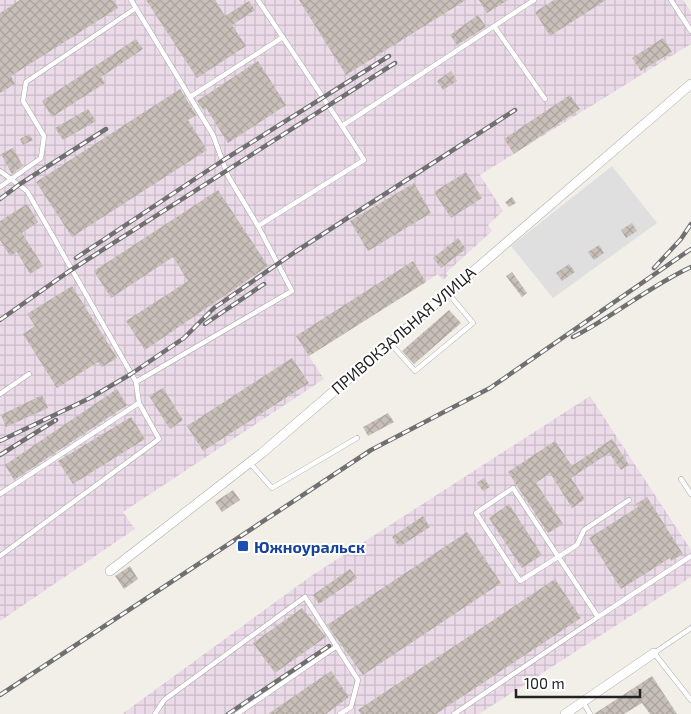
<svg xmlns="http://www.w3.org/2000/svg" width="691" height="714" viewBox="0 0 691 714" font-family="'Exo 2',sans-serif">
  <style>
    .residential { fill: #e0dfdf }
    .industrial { fill: url(#industrial-grid) }
    .building { fill: url(#building-cross-hatch) }
    .lines { fill: none; stroke-linecap: round; stroke-linejoin: round }
    .lane-casing { stroke: #a9a9a9; stroke-width: 5.5 }
    .street-casing { stroke: #a9a9a9; stroke-width: 10 }
    .lane { stroke: #fff; stroke-width: 4.5 }
    .street { stroke: #fff; stroke-width: 9 }
    .rail-casing { stroke: #707070; stroke-width: 4.5 }
    .rail { stroke: #fff; stroke-width: 2.5; stroke-dasharray: 8; stroke-linecap: butt }
    .transit-dot { fill: #1a4fb4; stroke: #fff; stroke-width: 2 }
    .labels { text-anchor: middle; dominant-baseline: central; stroke-width: 4; stroke-linejoin: round; paint-order: stroke }
    .street-label { font-size: 16px; fill: #222; stroke: #fff }
    .transit-label { font-size: 16px; font-weight: bold; fill: #164399; stroke: #fff; text-anchor: start }
  </style>
  <defs>
    <pattern id="industrial-grid" width="8" height="8" patternUnits="userSpaceOnUse" patternTransform="scale(1.25)"><rect width="8" height="8" fill="#ebdbe8"/><path d="M0 4h8M4 0v8" fill="none" stroke="#c9bcc7"/></pattern>
    <pattern id="building-cross-hatch" width="8" height="8" patternUnits="userSpaceOnUse" patternTransform="scale(1.25)"><rect width="8" height="8" fill="#c7bfb8"/><path d="M0 0l8 8M0 8l8-8" fill="none" stroke="#aba49e"/></pattern>
  </defs>
  <rect width="100%" height="100%" fill="#f2efe9"/>
  <path class="residential" d="M612,166L657,223L553,298L511,246Z"/>
  <path class="industrial" d="M0,0H683L691,12V44L480,175L503,211L488,225L492,231L446,273L448,276L443,280L438,274L309,356L324,379L123,512L135,529L0,621Z
    M590,396L691,550V577L479,714H122L311,576Z"/>
  <path class="building" d="M20,0H113L118,8L11,76L15,84L0,93V13Z
    M146,0H215L225,16L249,1L255,10L232,25L246,46L197,78Z
    M299,0H466L346,75Z
    M479,0H508L487,13Z
    M554,0H606L550,36L535,12Z
    M478,15L486,27L457,45L450,35Z
    M663,38L672,52L641,71L632,58Z
    M136,39L143,49L101,77L105,83L52,117L42,101Z
    M258,61L286,105L228,143L206,108L203,110L197,101Z
    M451,71L457,81L443,90L437,81Z
    M180,89L196,115L188,120L207,150L72,237L36,182Z
    M570,95L580,109L514,154L504,139Z
    M88,109L96,121L63,140L55,128Z
    M29,134L33,140L23,145L20,139Z
    M13,148L23,166L12,174L1,154Z
    M466,172L482,198L451,218L434,192Z
    M414,183L431,213L368,251L350,221Z
    M218,190L268,266L145,350L126,321L188,281L173,257L111,298L94,271Z
    M512,197L516,203L509,207L505,202Z
    M27,204L38,222L22,233L43,266L30,274L17,252L10,256L0,240V221Z
    M632,223L637,231L626,238L621,230Z
    M458,238L466,249L441,268L433,258Z
    M599,245L604,253L594,260L588,252Z
    M413,261L426,282L309,356L296,336Z
    M569,264L575,272L562,281L556,273Z
    M512,272L527,293L522,297L506,276Z
    M72,286L117,358L102,367L98,362L57,388L23,334L35,326L27,314Z
    M449,310L461,323L414,364L402,351Z
    M292,358L309,383L203,451L187,426Z
    M163,388L183,420L170,429L149,396Z
    M117,389L127,405L14,480L5,465Z
    M42,395L48,408L6,427L1,415Z
    M388,413L394,422L368,436L363,427Z
    M131,417L145,439L73,484L58,461Z
    M612,439L629,465L621,470L609,453L571,478L585,499L572,508L550,473L536,483L563,524L548,533L508,472L555,441L572,466Z
    M484,478L490,487L483,491L477,483Z
    M233,490L240,500L222,512L215,502Z
    M647,497L683,554L671,561L670,558L621,589L589,538L638,507L636,504Z
    M509,504L542,555L522,568L489,518Z
    M423,516L430,527L399,547L392,537Z
    M467,532L501,583L363,675L327,625Z
    M130,566L138,579L124,589L115,576Z
    M350,569L357,578L319,604L313,595Z
    M555,579L581,618L436,714H361L358,710Z
    M302,608L326,637L275,673L253,643Z
    M331,671L349,697L326,714H268Z
    M652,676L677,714H650L642,703L624,714H594Z"/>
  <g class="lines">
    <defs>
      <path id="lane" d="M131,0L213,135L228,176L258,226
        M258,0L342,126
        M671,0L691,31
        M494,26L545,99
        M190,97L283,37
        M0,171L27,191L136,382
        M0,187L41,158L44,136L23,101L26,82L136,8
        M390,343L415,371L473,323L448,293
        M0,394L29,374
        M249,462L272,488L357,438
        M681,479L691,494
        M0,494L139,403
        M0,556L159,439L139,403L136,382L292,291L258,226L364,160L342,126L534,0
        M598,617L691,556
        M691,628L654,653L691,700
        M583,702L590,714
        M155,714L164,700L305,597L358,680L351,707L340,714
        M237,714L337,646
        M454,714L598,617L513,488L476,513L520,581L577,545L584,530L629,500"/>
      <path id="street" d="M110,571L262,453L691,84
        M565,714L654,653"/>
    </defs>
    <use href="#lane" class="lane-casing"/>
    <use href="#street" class="street-casing"/>
    <use href="#lane" class="lane"/>
    <use href="#street" class="street"/>
    <defs>
      <path id="rail" d="M0,199L20,184L106,129
        M76,258L222,161L389,56
        M654,268L681,239L691,224
        M0,320L68,272L395,63
        M205,324L264,284
        M573,337C614,316 650,286 691,267
        M0,441L90,398L131,374L184,338L214,308L295,252L515,110
        M0,455L56,420
        M0,695L371,450L490,388L691,249
        M228,714L329,646"/>
    </defs>
    <use href="#rail" class="rail-casing"/>
    <use href="#rail" class="rail"/>
  </g>
  <rect class="transit-dot" x="237" y="540" width="12" height="12" rx="2.5"/>
  <g class="labels">
    <g class="street-label">
      <text transform="translate(403 330) rotate(-41)">ПРИВОКЗАЛЬНАЯ УЛИЦА</text>
    </g>
    <g class="transit-label">
      <text x="254" y="546">Южноуральск</text>
    </g>
  </g>
  <path d="M516 689v8h124v-8" fill="none" stroke="#222222" stroke-width="2.5"/>
  <text x="524" y="689" font-size="15" fill="#222222" stroke="#ffffff" stroke-width="4" paint-order="stroke">100 m</text>
</svg>
